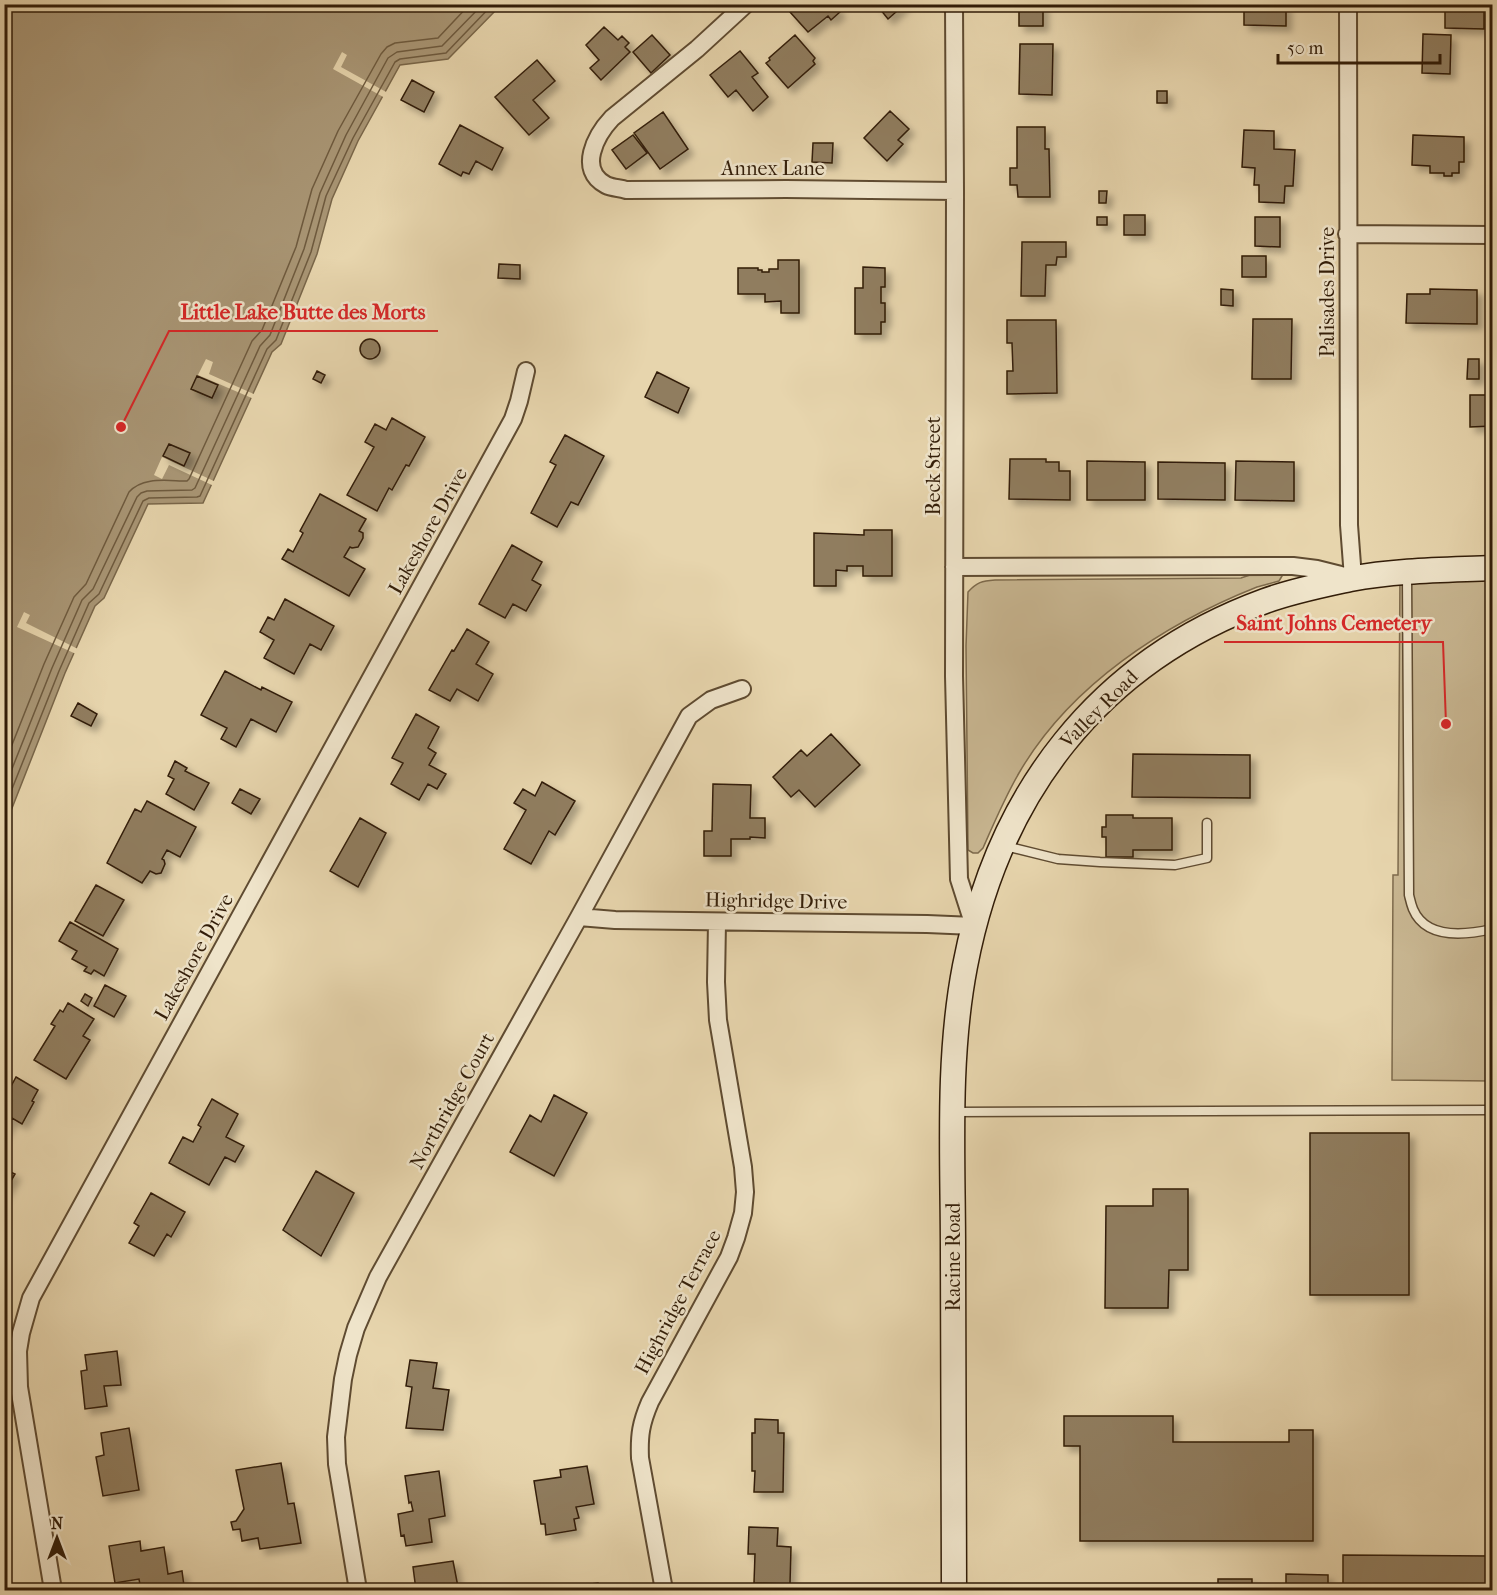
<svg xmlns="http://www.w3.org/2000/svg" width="1497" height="1595" viewBox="0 0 1497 1595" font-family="'IM FELL French Canon',serif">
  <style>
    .green { fill: #c8b691; stroke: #7d6a4c; stroke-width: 1.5 }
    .water { fill: #a99675; stroke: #796649; stroke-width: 1.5 }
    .pier { fill: #e7d5ad }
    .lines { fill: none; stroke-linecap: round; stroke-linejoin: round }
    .shore { stroke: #6e5a3e; stroke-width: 1.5 }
    .building { fill: #907d5e; stroke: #321d08; stroke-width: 1.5; filter: url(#shadow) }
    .service-casing { stroke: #5f4b31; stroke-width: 11 }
    .minor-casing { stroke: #5f4b31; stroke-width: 20 }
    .secondary-casing { stroke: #321d08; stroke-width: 27 }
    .service { stroke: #efe4ca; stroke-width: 8 }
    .minor { stroke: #efe4ca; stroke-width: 16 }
    .secondary { stroke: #efe4ca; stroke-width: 24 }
    .labels { text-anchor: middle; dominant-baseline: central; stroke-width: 5; stroke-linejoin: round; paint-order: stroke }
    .street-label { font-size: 20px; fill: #321d08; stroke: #efe4ca }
    .leader { fill: none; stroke: #d62828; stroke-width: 2 }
    .callout-dot { fill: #d62828; stroke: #efe4ca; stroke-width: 2 }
    .callout-label { font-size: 21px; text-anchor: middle; font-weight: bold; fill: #d62828; stroke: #efe4ca; stroke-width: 5; stroke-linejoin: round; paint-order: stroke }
  </style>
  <defs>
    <filter id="shadow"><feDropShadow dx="5.5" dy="5.5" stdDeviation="3" flood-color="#0004"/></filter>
  </defs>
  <rect width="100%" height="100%" fill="#e7d5ad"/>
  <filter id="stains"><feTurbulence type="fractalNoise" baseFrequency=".00333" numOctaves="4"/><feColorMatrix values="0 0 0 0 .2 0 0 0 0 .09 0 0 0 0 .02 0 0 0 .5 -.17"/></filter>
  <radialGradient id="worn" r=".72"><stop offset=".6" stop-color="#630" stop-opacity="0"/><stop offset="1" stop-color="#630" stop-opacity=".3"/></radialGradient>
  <path class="green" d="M1492,568V1081L1392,1080L1393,875H1398L1400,572Z
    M1256,573L1280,574L1282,576L1279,581C1272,583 1264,585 1257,587C1164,624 1070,685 1019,773C1005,797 994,823 983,848L978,853H973L968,850L966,646L968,592C977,582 982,581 995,580L1241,578Z"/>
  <path class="water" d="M5,5H500V6L448,59L400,65L358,141L332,199L317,254L281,344L272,352L203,503L148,504L104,598L95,606L65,673L5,826Z"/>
  <path class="pier" d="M342,52L347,55L341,67L388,93L385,98L333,69Z
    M206,359L213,362L209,374L256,395L254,399L198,375Z
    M162,457L216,482L214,486L169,465L162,479L154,475Z
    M24,612L30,615L26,623L78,649L76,654L17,627Z"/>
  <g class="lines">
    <path class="shore" d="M4,765L44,664L74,597L86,584L129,492C143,476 168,481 187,481L189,479L252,341L262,330L296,247L312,189L338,131L381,54L387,47L395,43L438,38L470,4
      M4,789L52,668L82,600L93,589L137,497L141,493L147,491L192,490L195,488L260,346L270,335L304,249L320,193L346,135L388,58L397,52L442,46L483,4
      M4,809L59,671L89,603L99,594L143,501L149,498L197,497L200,496L267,349L276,340L311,252L326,196L353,138L395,62L400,59L446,53L493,4"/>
  </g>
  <path class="building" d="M799,4H833L840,12L831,20L828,16L808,32L790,12Z
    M876,4H904V5L888,19Z
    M1019,4H1043V26H1019Z
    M1244,4H1286V26L1244,25Z
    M1445,4H1484V29L1445,28Z
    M604,27L618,40L622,36L629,43L625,47L630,52L601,80L590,68L599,60L586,45Z
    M1423,34L1451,35L1450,74L1422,73Z
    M652,35L670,55L651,73L633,52Z
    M795,35L815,58L813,61L815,64L788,88L766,63L770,60L769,58Z
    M1020,44H1053L1052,95L1019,94Z
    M740,51L758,73L752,77L768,97L753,111L736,90L728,97L710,75Z
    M537,60L555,81L533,100L549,118L529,135L495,97Z
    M412,80L434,92L424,112L401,100Z
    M1157,91H1167V103H1157Z
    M890,111L909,129L898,140L903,144L887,161L864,138Z
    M663,112L688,149L660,169L634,133Z
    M460,125L503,148L492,170L476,161L469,174L463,172L461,176L439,164Z
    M1017,127H1045V149H1049L1050,197H1018L1017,185H1010V168H1017Z
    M1244,130L1274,131V149L1295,150L1293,186H1285L1284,203L1259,202V185H1254L1255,168L1242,167Z
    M633,135L647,153L626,169L612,150Z
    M1413,135L1464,137V162H1459V173H1452V176H1444V173H1430V166L1412,165Z
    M813,143H833L832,163L812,162Z
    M1099,191H1107L1106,203H1099Z
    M1124,215H1145V235H1124Z
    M1097,217H1107V225H1097Z
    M1255,217H1280V247L1255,246Z
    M1022,242H1066V257H1057L1056,265H1046L1045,296H1021Z
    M1242,256H1266V277H1242Z
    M778,260H799V313H781V301L765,302V294H738V268H758V270H762V272H769V269H778Z
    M499,264L520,265V279L498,278Z
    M863,267L885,268V287H881V303H885V322H881V334H855V288H863Z
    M1221,289L1233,290V306L1221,305Z
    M1430,289L1477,290V324L1406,323L1407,294H1430Z
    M1253,319H1292L1291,379H1252Z
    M1007,320H1056L1057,393L1007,394V371H1013L1012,343H1007Z
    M360 349a10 10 0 1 1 20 0a10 10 0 1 1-20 0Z
    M1468,359H1479V379H1467Z
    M317,371L325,375L321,383L313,379Z
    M657,372L689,388L678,413L645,397Z
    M197,376L218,385L212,398L191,389Z
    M1470,395H1492V426L1470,427Z
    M392,418L425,437L409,466L406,465L392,490L389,488L377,511L347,495L374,447L365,442L375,424L386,430Z
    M565,435L604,456L578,505L571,502L557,527L531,513L556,465L550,462Z
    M169,444L190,453L184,466L163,456Z
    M1010,459H1046V462H1059V471H1070V500L1009,499Z
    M1087,461L1145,462V500H1087Z
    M1236,461L1294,462V501L1235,500Z
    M1158,462L1225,463V500L1158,499Z
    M320,494L366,519L359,531L363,533V538L358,547L352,548L350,547L344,557L365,569L349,596L282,559L288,549L293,552L303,533L300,531Z
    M864,530H892V576H863V566H847V571L836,570V586H814V533L864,535Z
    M512,545L542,562L532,580L541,585L526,611L513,604L505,618L479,604Z
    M285,599L334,626L321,650L310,644L294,674L264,658L274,640L260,632L268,617L274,620Z
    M467,629L489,642L476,664L493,674L478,701L457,689L450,701L429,690L452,650L454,651Z
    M225,671L261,690L262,687L292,702L276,732L251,719L236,747L221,739L227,728L201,715Z
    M78,703L97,714L91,726L71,716Z
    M416,714L439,727L428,748L436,753L429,765L446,774L437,789L428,784L419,800L391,784L403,763L392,758Z
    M831,734L860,765L815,807L799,790L791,797L773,777L801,750L807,756Z
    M1133,754L1250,755V798L1132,797Z
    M175,761L187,768L185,771L209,783L194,810L166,794L174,779L168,776Z
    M542,782L575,801L555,835L549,831L531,864L504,849L526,810L514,803L523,789L535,796Z
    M713,784L751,785L750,818H765V838L750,837V839H731V856H704V831H712Z
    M240,789L260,799L251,814L232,803Z
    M147,801L196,827L180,857L167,850L162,859L164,860L165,864L161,873L156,874L150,871L142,883L107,863L135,809L141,812Z
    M1106,815H1133V818H1172V850H1133V857H1106V837H1102V827H1106Z
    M360,818L386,833L358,887L330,871Z
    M96,885L124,900L103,936L75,921Z
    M70,922L118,949L104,976L94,970L91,974L84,971L87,967L72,959L77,951L59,941Z
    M105,985L126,996L114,1017L94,1006Z
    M85,994L92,998L88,1006L81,1001Z
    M68,1003L94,1019L83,1036L90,1040L66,1079L34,1060L55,1026L51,1024L60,1010L63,1012Z
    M16,1077L38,1090L32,1101L34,1102L22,1124L12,1118L4,1132V1085L10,1088Z
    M554,1095L587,1113L554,1176L510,1152L530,1115L541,1122Z
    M212,1099L238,1114L226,1137L244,1146L235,1162L225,1157L209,1185L169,1163L183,1137L193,1142L201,1127L198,1125Z
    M1310,1133H1409V1295H1310Z
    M4,1169L15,1174L4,1193Z
    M316,1171L354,1193L321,1256L283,1230Z
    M1153,1189H1188V1270H1169L1168,1308H1105L1106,1206H1153Z
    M151,1193L185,1212L171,1237L167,1234L154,1256L129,1243L139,1226L134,1223Z
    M117,1351L121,1385L104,1386L107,1406L85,1409L81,1371L87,1370L85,1355Z
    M410,1360L437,1363L433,1388L449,1390L443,1430L406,1428L412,1387L406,1386Z
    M1064,1416H1173V1442H1289V1430H1313V1541H1080V1446H1064Z
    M755,1419L778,1420V1433H784L783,1492H754L755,1471H752V1433H755Z
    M129,1428L139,1490L103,1496L96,1457L104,1455L101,1433Z
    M281,1463L288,1504L294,1503L301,1543L260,1549L258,1538L242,1541L240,1529L233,1530L231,1522L236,1521L244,1509L236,1470Z
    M587,1466L594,1504L576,1507L579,1518L574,1519L576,1530L546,1535L545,1524H541L534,1481L561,1477L560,1470Z
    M439,1471L445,1516L429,1519L432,1542L406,1546L404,1535L401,1536L398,1514L413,1511L411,1502L409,1503L405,1476Z
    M749,1527L778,1528L777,1546L791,1547L790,1584L754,1583L755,1554H748Z
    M140,1541L141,1551L164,1547L168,1574L182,1571L184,1586L171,1588V1590H141L139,1579L115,1583L109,1546Z
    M1343,1555L1492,1556V1590H1343Z
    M453,1561L458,1587L453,1588L454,1590H416L413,1567Z
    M1286,1574L1328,1575V1590H1286Z
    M1218,1579H1252V1590H1218Z
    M598,1583L600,1590H568L567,1587Z
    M307,1585L308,1590H272Z"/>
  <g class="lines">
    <defs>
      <path id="service" d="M1407,575L1409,895C1410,899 1411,904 1413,909C1426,940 1466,935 1492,929
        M1005,846L1058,859L1100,862L1175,865L1207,858V823
        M953,1112L1492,1110"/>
      <path id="minor" d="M746,4L697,49L612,118C596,135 577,170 606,185C612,188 620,188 626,190L786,189L955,191
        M1347,234L1492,235
        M954,567L1293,566L1317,569L1353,578L1349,525L1348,4
        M579,917L615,920L927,924L974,926L959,879L954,676L955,191L954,4
        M53,1590L19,1387L18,1351L21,1333L31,1298L513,419L519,401L526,371
        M358,1590L337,1464L336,1437L343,1379L348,1355L356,1328L378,1277L579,917L689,716L711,700L742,689
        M664,1590L640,1458C639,1435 641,1423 650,1402L729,1257L736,1238L743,1213L745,1192L743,1167L718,1020L716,982L717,922"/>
      <path id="secondary" d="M954,1590C954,1477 953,1364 953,1251C953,1157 947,1059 965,966C998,794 1098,662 1265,601C1292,591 1322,585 1350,579C1397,570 1445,570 1492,568"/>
    </defs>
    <use href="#service" class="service-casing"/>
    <use href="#minor" class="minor-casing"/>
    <use href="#secondary" class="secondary-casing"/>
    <use href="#service" class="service"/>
    <use href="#minor" class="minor"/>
    <use href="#secondary" class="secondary"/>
  </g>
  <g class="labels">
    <g class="street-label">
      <text x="773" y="168">Annex Lane</text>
      <text transform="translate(1327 292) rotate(-90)">Palisades Drive</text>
      <text transform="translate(933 466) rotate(-90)">Beck Street</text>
      <text transform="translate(428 531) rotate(-61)">Lakeshore Drive</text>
      <text transform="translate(1099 709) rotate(-45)">Valley Road</text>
      <text transform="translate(776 901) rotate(1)">Highridge Drive</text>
      <text transform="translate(194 957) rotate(-61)">Lakeshore Drive</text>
      <text transform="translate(452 1101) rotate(-61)">Northridge Court</text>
      <text transform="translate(953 1257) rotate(-90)">Racine Road</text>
      <text transform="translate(678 1302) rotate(-62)">Highridge Terrace</text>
    </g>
  </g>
  <path class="leader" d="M121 427L169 331H438M1446 724L1443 642H1224"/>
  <g class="callout-dot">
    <circle cx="121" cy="427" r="6"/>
    <circle cx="1446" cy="724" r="6"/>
  </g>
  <g class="callout-label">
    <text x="303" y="319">Little Lake Butte des Morts</text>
    <text x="1334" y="630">Saint Johns Cemetery</text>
  </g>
  <rect width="1497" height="1595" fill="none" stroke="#e7d5ad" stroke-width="24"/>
  <rect x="6" y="6" width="1485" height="1583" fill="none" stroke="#321d08" stroke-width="3"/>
  <rect x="12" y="12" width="1473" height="1571" fill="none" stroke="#321d08" stroke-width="1.5"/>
  <g transform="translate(57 1538)" stroke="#efe4ca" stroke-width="4.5" paint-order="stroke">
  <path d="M0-4.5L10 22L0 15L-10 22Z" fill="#321d08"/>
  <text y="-9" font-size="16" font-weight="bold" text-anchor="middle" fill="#321d08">N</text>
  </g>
  <path d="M1278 54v9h162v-9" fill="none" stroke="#321d08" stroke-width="3"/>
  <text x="1287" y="54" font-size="18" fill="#321d08" stroke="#efe4ca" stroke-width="4.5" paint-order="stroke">50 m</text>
  <rect width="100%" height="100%" filter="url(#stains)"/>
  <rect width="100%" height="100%" fill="url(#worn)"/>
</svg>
